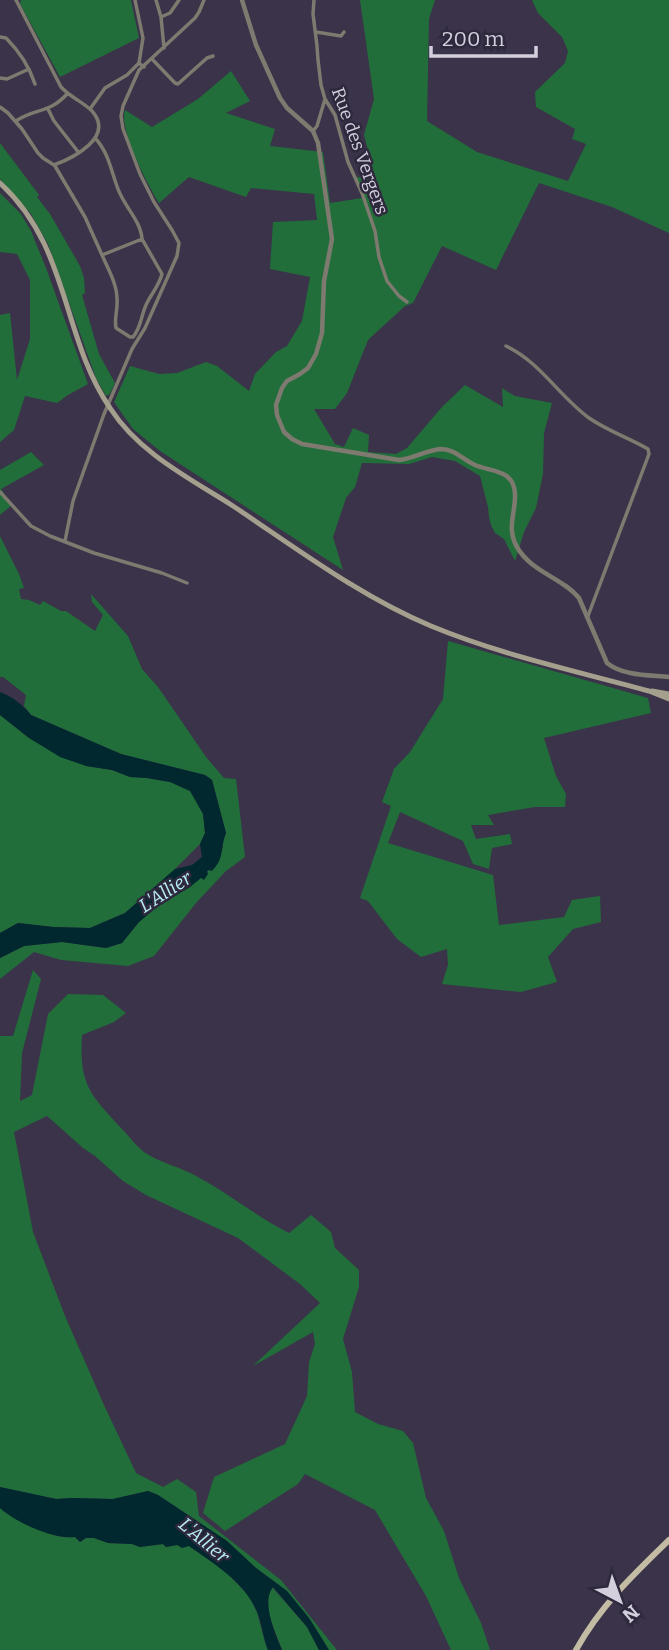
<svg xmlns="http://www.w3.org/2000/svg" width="669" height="1650" viewBox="0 0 669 1650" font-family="Bitter,serif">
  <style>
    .green { fill: #226e3b }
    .water { fill: #00282e }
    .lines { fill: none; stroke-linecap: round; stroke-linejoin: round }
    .minor { stroke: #7e7a6f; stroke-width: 3.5 }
    .tertiary { stroke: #7e7a6f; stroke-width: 4.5 }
    .secondary { stroke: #a59f8d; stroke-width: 5 }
    .primary { stroke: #c3bba4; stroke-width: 6 }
    .labels { text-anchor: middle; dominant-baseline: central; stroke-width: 5; stroke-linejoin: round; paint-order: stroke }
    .street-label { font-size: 18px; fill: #d3cfdd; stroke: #2f293e }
    .water-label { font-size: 19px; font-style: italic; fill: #b7edf5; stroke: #2f293e }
  </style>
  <rect width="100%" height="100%" fill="#3a3349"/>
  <path class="green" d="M21,0H131L139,38L60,77L20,4Z
    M360,0H435L429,19L427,121L477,152L568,181L586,144L572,139L575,129L536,107L535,92L565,63L568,51L562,37L538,13L532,0H669V233L612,207L539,183L496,270L442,246L413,303L405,306L368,340L347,393L335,409H314L335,444L344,447L353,428L369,435L368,452L396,454L407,448L442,407L465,385L503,407L502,388L515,396L552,403L544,433L543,474L536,508L524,532L515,561L504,539L495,533L491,525L489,517L488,507L480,476L455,461L432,457L409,464L362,463L355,487L346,498L333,537L343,570L160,451L133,429L114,402L130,366L159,374L177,373L206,362L217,366L249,391L255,374L276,352L287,346L302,321L310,277L270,269L273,222L317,220L314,194L251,188L246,197L189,177L159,203C148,186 118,128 125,110L152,127L198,99L231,71L250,101L226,113L275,129L270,146L323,152L330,203L362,198L354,178L374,174L364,135L374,99Z
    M0,143L39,195L37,197L50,214L80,266L84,278L85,293L82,295L99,354L115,383L110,394L106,396L96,378L48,244L31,214L0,179Z
    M0,193L21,214L31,231L46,268L88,384L68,395L57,403L25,396L14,430L0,442V315L10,313L17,380L30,339V280L17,254L0,252Z
    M31,452L44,465L1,489L12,505L0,515V470Z
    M0,536L19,574L24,588L19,589L21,599L29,600L40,605L43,601L61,611H66L95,631L103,615L92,602L91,594L128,636L142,669L158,687L206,757L224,778L236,779L245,857L226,871L196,903L154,956L128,966L61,960L34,952L0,979V958L24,946L62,942L106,948L122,943L139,922L159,905L190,887L209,870L223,847V841L226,833L212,780L205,775L121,754L31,715L24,706L26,695L3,677H0Z
    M448,641L648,698L651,713L544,738L556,776L566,794L565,807H535L488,815L494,825H471L476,839L510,834L512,844L492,848L489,869L473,864L463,841L400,812L388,843L493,875L499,925L564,917L572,900L600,896L601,922L573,929L548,957L557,982L521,992L442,984L448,965L447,949L421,957L397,939L368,901L360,898L391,806L382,802L394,769L410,752L443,699Z
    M0,715L29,738L86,766L112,770L130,777L147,778L170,782L191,791L203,814L205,833L200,844L175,869L125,913L90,928L53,927L18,923L0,933Z
    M33,970L41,979L22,1053L20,1101L32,1095L48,1014L68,994L103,995L126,1013L114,1022L82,1035C79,1085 90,1094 122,1129C129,1136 136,1146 144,1152C160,1163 181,1167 198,1177C229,1194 257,1217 289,1233L311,1215L331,1232L335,1248L359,1270V1287L343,1339L352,1372L355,1412L378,1424L403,1431L413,1443L426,1498L444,1531L459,1578L481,1623L490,1650H451L426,1596L375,1510L305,1474L298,1484L225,1531L203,1513L214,1477L285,1444L307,1396L309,1362L315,1344L313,1332L253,1366L320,1303L300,1284L238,1238L146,1195L123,1181L95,1156L83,1148L47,1116L14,1132L33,1232L65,1316L104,1405L136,1473L163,1487L177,1479L196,1492L199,1516L281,1580L337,1650H329L309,1618L287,1591L256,1568L227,1541L158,1495L148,1491L113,1499L73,1498L56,1499L0,1487V1036H13Z
    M0,1508L5,1512C26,1522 51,1540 75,1537L80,1542L86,1538H94L108,1543L132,1544L140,1547L163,1544L166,1547L177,1545L189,1546L225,1571L249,1596L257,1612L265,1642L268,1650H0Z
    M272,1587L307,1627L319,1650H282C276,1631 260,1605 272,1587Z"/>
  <path class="water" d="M0,692C13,697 23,705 31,715L121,754L205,775L212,780L226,833C220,848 225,858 212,871L209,870L207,871L208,874L204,880L201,878L190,887L159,905L139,922L122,943L106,948L62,942L24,946L0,958V933L18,923L53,927L90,928L125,913L175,869L192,865L202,857L200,844L205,833L203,814L190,791L170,782L147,778L130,777L112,770L86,766L60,757L29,738L0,715Z
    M0,1487L56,1499L73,1498L113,1499L148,1491L158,1495L227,1541L256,1568L287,1591L309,1618L329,1650H319L307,1627L273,1587C261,1602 275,1633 282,1650H268C263,1638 262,1624 257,1612C245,1582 214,1564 189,1546L182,1548L177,1545L166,1547L163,1544L140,1547L132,1544L108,1543L94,1538H86L80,1542L75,1537C54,1540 15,1522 0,1508Z"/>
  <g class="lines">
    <path class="minor" d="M135,0L143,38L139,63
      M156,0L161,17L164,48
      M314,0L313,14L317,46L318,60L321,85L325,99L335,115L348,162L362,193L375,231L379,257L387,281L399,296L407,302
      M161,17L170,13L179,0
      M316,32L341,36L344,32
      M0,37L6,38C19,51 29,66 35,84
      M152,59L175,83L178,84L207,58L213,56
      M0,78L7,79L29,69
      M0,107L8,113L22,129L38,153L43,158L54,165C73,158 115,137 92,111C83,102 70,97 61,87L16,0
      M48,109L54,121L79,153
      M90,109L105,88L127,75L139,63L144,67
      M16,121C35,108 49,114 67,94
      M313,131L317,126L325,99
      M55,166L85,217L102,255L142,239C141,221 124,206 118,189C111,171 109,153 95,138
      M102,255C108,269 117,284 117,299C118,309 114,318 116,328L130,337H133C141,328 141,316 146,305C151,294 159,286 162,274L142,239
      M506,346C540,362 559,396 589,418C608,431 629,438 648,449L649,454L588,616
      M0,492L31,526L50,536L94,553L162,573L187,583
      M65,541L73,501L104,414L132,349L145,328L177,256L179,243L172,230L154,202L140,174L123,129L121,116L123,106L139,70L195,18L199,12L204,0"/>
    <path class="tertiary" d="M242,0L256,45L280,98L287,108L313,131L318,143L332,239L324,281L322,333L316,354L308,368L300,374L287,381L282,388L276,405L277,415L284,432L292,439L302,444L399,460C413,459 426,450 441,449C455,449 463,460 475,465C491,472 514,469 515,494C516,512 506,528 517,547C531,572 563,578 579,598L607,663C623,676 649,675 669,677"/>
    <path class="secondary" d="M0,183C70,247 61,336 110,408C139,453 189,478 233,506C296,548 361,597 431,626C501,655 576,671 649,691L669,699
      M652,691L669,694"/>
    <path class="primary" d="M576,1650C600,1606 634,1574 669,1540"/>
  </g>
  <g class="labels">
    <g class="street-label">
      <text transform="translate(360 151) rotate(70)">Rue des Vergers</text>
    </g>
    <g class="water-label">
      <text transform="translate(165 892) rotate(-33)">L'Allier</text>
      <text transform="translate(204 1540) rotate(40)">L'Allier</text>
    </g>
  </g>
  <g transform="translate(620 1601) rotate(139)" stroke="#2f293e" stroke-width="5" paint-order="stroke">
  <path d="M0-5L12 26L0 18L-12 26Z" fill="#d3cfdd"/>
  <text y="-10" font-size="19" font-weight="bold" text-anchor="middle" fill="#d3cfdd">N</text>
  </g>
  <path d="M431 46v10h105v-10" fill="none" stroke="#d3cfdd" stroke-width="3.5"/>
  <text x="442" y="46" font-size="21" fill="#d3cfdd" stroke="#2f293e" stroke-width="5" paint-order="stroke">200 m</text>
</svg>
